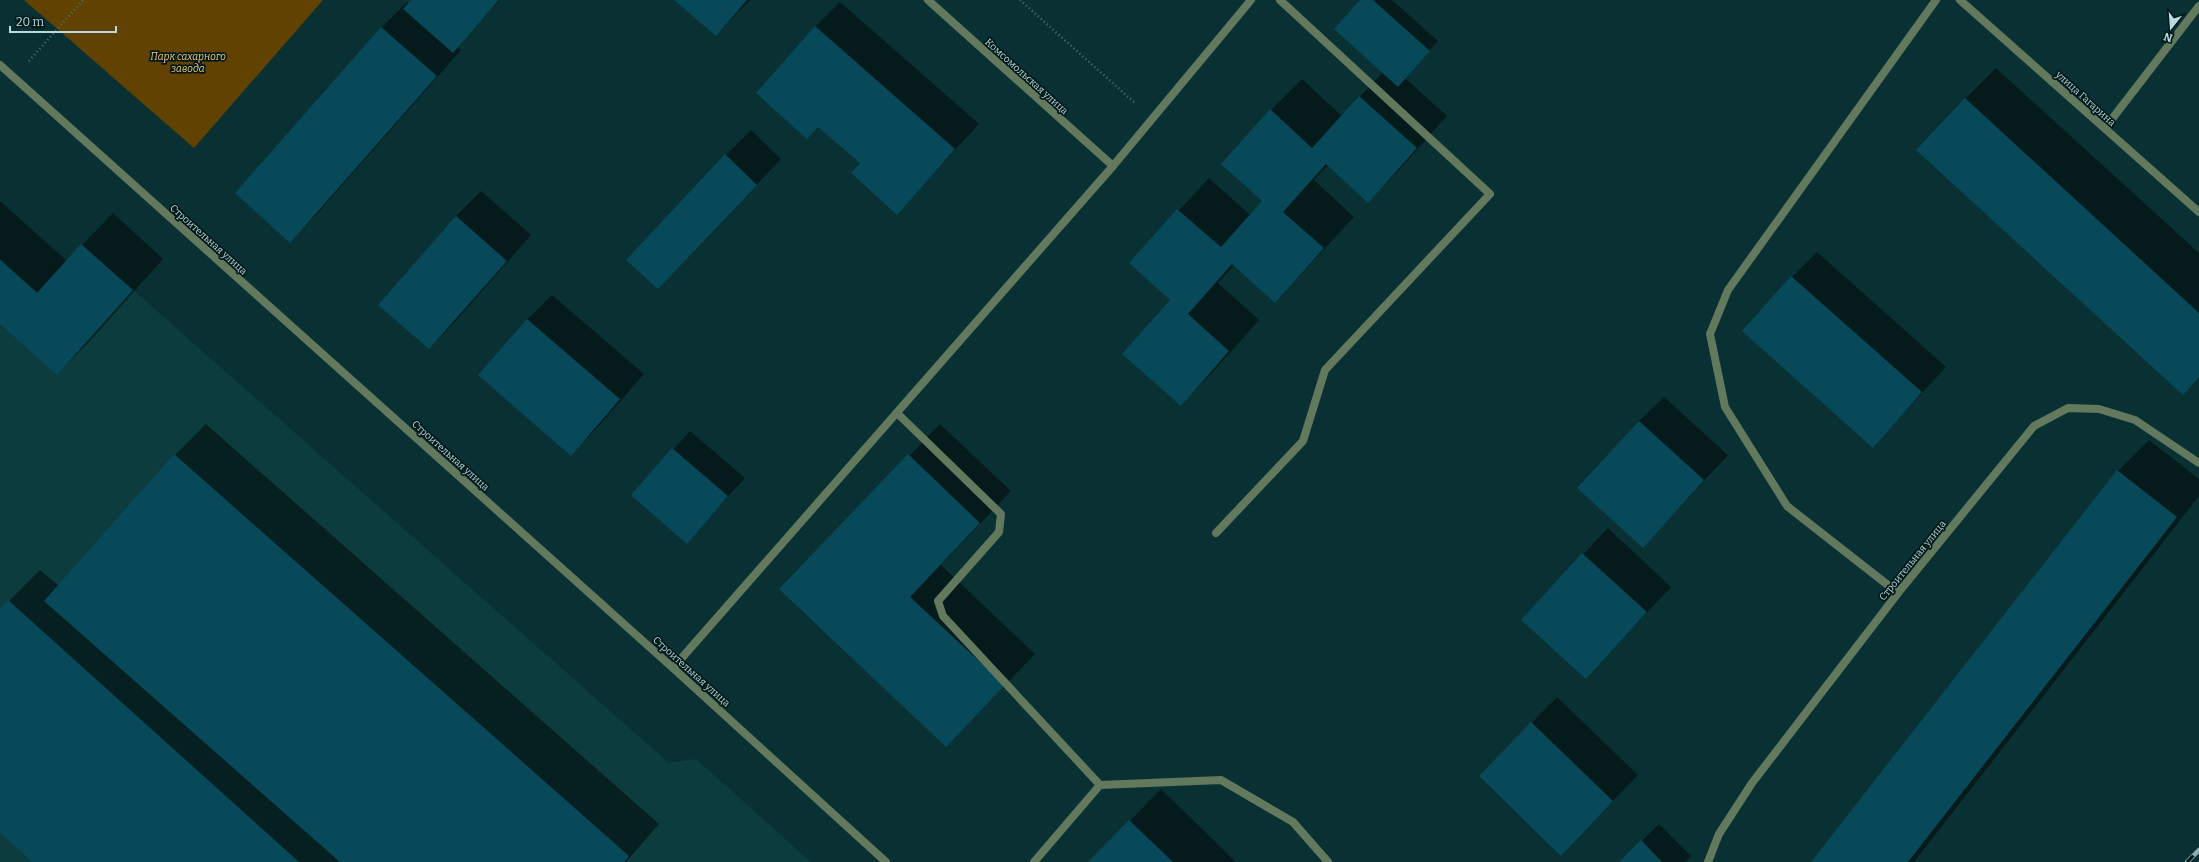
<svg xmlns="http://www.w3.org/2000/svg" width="2199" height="862" font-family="Bitter,serif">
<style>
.built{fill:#0c3c3e}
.green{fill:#614200}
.shadow{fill:#0007}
.building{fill:#074959}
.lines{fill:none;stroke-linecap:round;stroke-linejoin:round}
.path{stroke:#4d7375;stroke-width:2.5;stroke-dasharray:1 3;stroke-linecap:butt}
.service{stroke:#63795d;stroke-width:8}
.minor{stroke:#63795d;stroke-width:8}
.tertiary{stroke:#63795d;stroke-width:8}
.rail-casing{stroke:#8db1b3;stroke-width:4.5}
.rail{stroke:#001819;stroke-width:3;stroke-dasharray:9;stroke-linecap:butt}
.labels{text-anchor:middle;stroke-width:3.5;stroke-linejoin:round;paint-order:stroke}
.park-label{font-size:10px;font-style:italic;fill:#f6c778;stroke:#001819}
.street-label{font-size:10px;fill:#b9dbdd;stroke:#001819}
</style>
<rect width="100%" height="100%" fill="#093133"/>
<!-- built -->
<path class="built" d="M81,244L669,763L696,759L811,862H0V260L37,293Z"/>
<!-- green -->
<path class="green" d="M24,0H323L194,148Z"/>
<!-- shadow -->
<path class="shadow" d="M412,0H500L457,47L461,50L315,216L290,241L236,193L382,27L407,2L409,4Z
M675,0H750L716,35Z
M1361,0H1392L1438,41L1405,78L1447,116L1399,170L1368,201L1328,165L1314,180L1354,217L1275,302L1234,265L1218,283L1259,320L1212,373L1181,404L1172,300L1130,263L1209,178L1250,215L1264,200L1271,110L1302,79L1342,116L1383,72Z
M840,2L979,124L897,213L861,163L815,27Z
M1996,68L2199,253V377L2183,393L1965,99Z
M751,130L781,159L658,288L726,155Z
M481,191L531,235L454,323L429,348L456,216Z
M0,201L67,261L113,213L163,259L88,343L57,374L0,323V262L40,297L41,296L0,259Z
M1817,252L1946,367L1873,446L1792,277Z
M552,295L644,374L596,429L571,454L527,320Z
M1664,397L1728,455L1643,546L1639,421Z
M206,424L659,824L626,862H34L0,831V610L40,570L59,586L175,455Z
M940,424L1011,491L941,565L1035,654L946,746L781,589Z
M690,431L745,478L686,542L632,495Z
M2149,440L2199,479V496L1914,862H1812L2118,471Z
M1608,528L1671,587L1586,678L1522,620Z
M1557,697L1638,775L1586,829L1480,776Z
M1161,789L1236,862H1090Z
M1659,824L1691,856L1685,862H1621Z"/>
<!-- building -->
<path class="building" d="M411,0H499L453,53L403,9Z
M674,0H747L716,36Z
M1360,0H1373L1430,51L1398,87L1334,29Z
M815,26L955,149L897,215L851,173L860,163L818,127L807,139L756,93Z
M381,27L437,76L290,243L235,193Z
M1359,96L1417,148L1368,203L1326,164L1283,212L1324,248L1275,303L1232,264L1188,314L1229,351L1181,406L1122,354L1170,300L1129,263L1177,209L1221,247L1262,201L1221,164L1270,109L1312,148Z
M1965,98L2199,313V377L2183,395L1916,150Z
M725,154L757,185L658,289L626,260Z
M456,216L507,261L429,349L378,305Z
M81,244L133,290L57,375L0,324V260L37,293Z
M1791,276L1922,392L1873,448L1742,331Z
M527,319L620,399L571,456L478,375Z
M1639,421L1704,480L1643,548L1577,488Z
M672,448L728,496L687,544L631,495Z
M174,454L629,856L624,862H340L44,601Z
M908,454L980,523L910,597L1005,685L946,747L779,589Z
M2117,470L2177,517L1908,862H1811Z
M1582,553L1647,612L1586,679L1521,620Z
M8,600L299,862H33L0,833V609Z
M1531,722L1613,801L1561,856L1479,776Z
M1129,820L1173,862H1088Z
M1641,840L1662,862H1619Z"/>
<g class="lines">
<!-- path -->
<path class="path" d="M1020,0L1136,104
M29,61L83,0"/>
<!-- service -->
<path class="service" d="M2105,128L2199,6
M897,413L1001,514L999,532L938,601L943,616L1100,785
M1216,533L1303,441L1325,370L1490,194L1280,0
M1898,593L1787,506L1725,407L1710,334L1728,290L1936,0
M1034,862L1100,785L1221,780L1293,822L1328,862"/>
<!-- minor -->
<path class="minor" d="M928,0L1113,166
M0,65L673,668L886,862
M673,668L1113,166L1251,0
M1708,862L1719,834L1752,783L1898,593L2034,426L2068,408L2099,409L2135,420L2199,463"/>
<!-- tertiary -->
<path class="tertiary" d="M1960,0L2199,212"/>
<defs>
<path id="rail" d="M2187,862L2199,850"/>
</defs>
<!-- rail casing -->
<use href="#rail" class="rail-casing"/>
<!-- rail -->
<use href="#rail" class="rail"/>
</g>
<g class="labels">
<!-- park labels -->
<g class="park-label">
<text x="188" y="60">Парк сахарного<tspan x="188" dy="12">завода</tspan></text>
</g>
<!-- street labels -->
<g class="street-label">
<text transform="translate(1027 76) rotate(42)" y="4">Комсомольская улица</text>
<text transform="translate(2086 98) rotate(42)" y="4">улица Гагарина</text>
<text transform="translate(209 239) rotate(42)" y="4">Строительная улица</text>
<text transform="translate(451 455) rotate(42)" y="4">Строительная улица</text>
<text transform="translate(1912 560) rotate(-51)" y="4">Строительная улица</text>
<text transform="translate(692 671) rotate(42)" y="4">Строительная улица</text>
</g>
</g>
<!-- north arrow -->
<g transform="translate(2171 28) rotate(197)" stroke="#001819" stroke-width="3" paint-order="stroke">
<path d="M0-3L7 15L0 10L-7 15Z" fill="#b9dbdd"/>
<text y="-6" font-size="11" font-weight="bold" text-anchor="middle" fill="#b9dbdd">N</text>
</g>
<!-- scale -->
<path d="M10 26v6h106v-6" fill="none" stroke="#b9dbdd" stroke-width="2"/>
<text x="16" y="26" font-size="12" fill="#b9dbdd" stroke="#001819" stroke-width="3" paint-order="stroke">20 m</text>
</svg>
